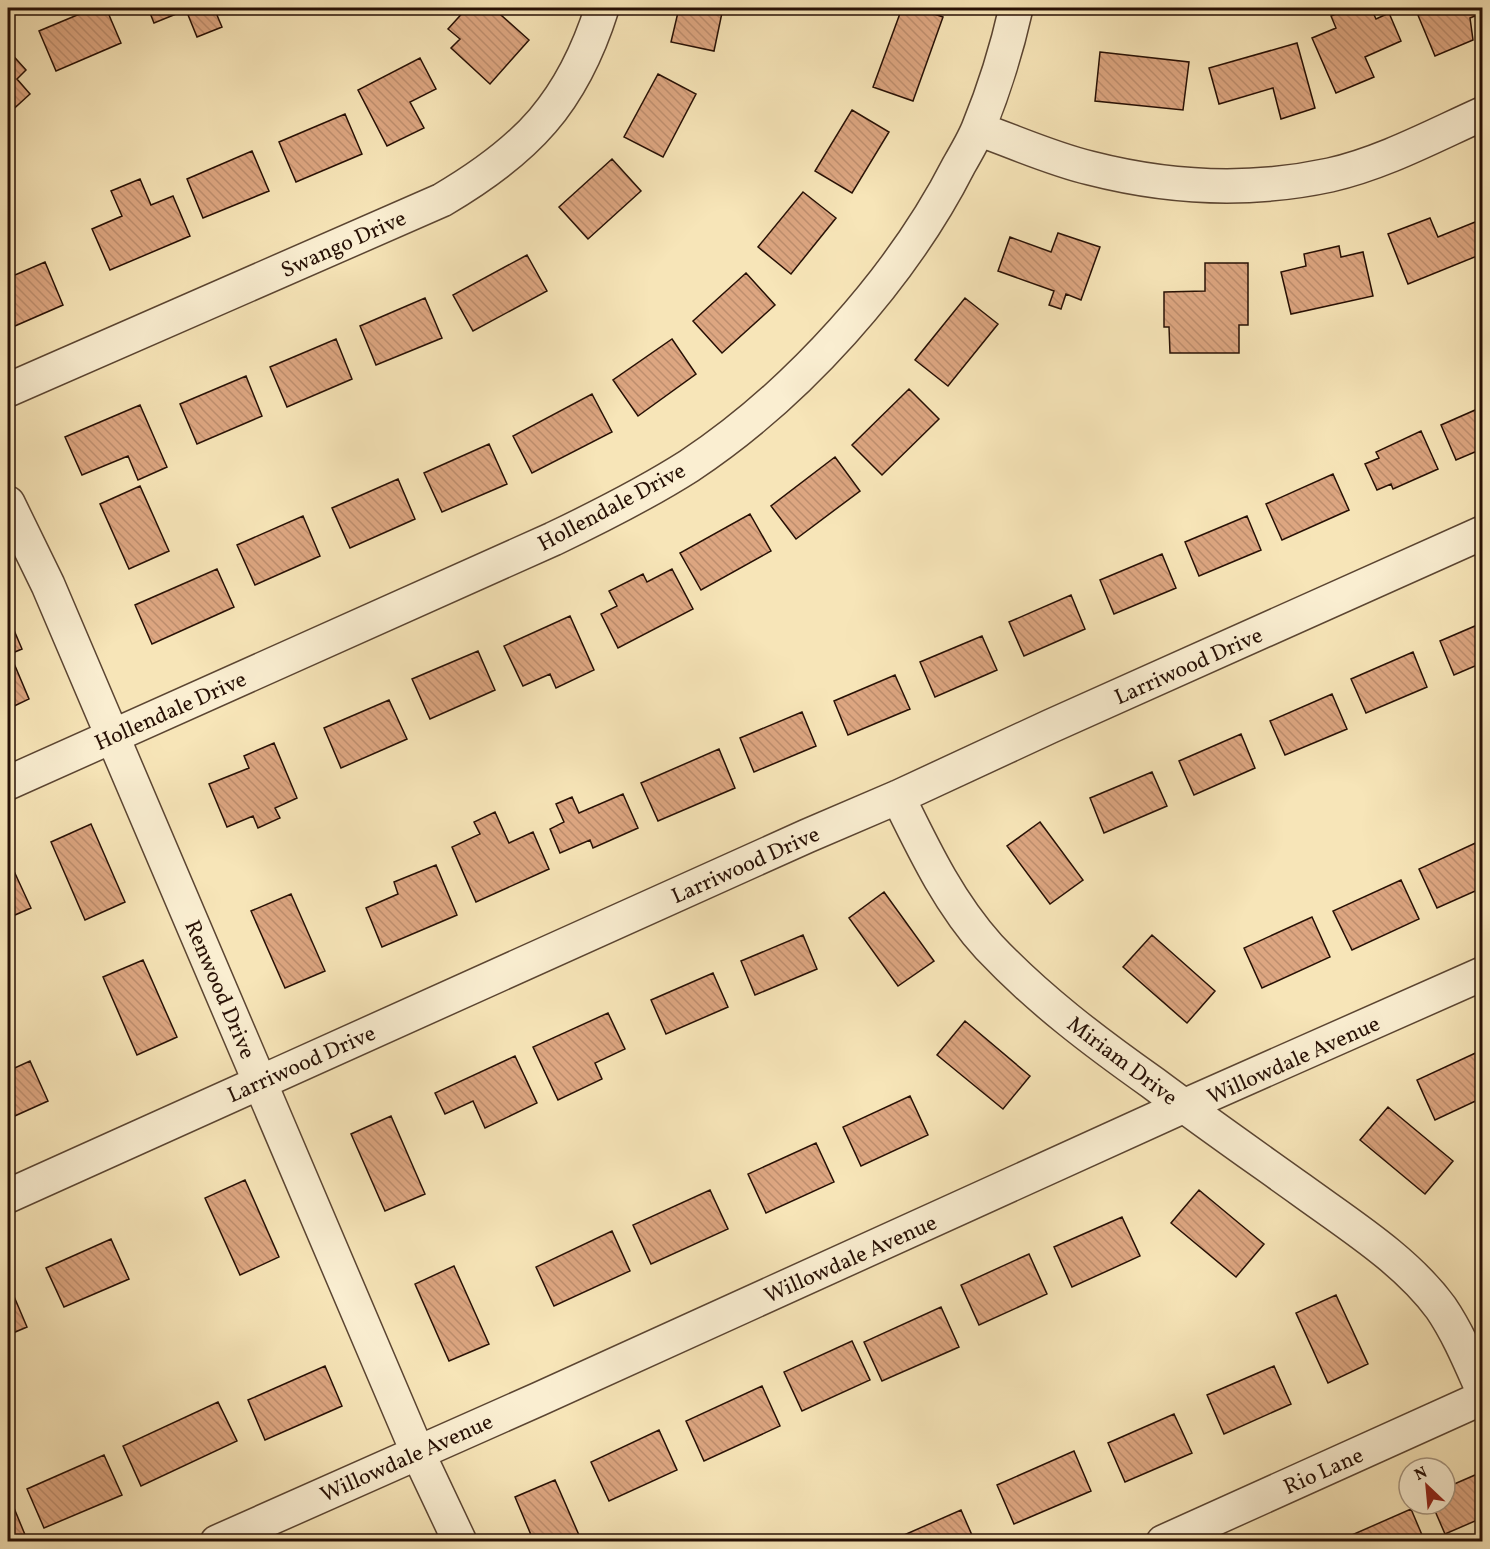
<svg xmlns="http://www.w3.org/2000/svg" width="1490" height="1549" font-family="Vollkorn,serif">
<style>
.building{fill:url(#building-back-hatch);stroke:#271005;stroke-width:1.5}
.lines{fill:none;stroke-linecap:round;stroke-linejoin:round}
.minor-casing{stroke:#5b4532;stroke-width:36}
.minor{stroke:#faeed1;stroke-width:33}
.labels{text-anchor:middle;stroke-width:4.5;stroke-linejoin:round;paint-order:stroke}
.street-label{font-size:22px;fill:#271005;stroke:#faeed1}
</style>
<defs>
<pattern id="building-back-hatch" width="6" height="6" patternUnits="userSpaceOnUse" patternTransform="scale(1.5)"><rect width="6" height="6" fill="#dda681"/><path d="M-1 5l2 2M0 0l6 6M5-1l2 2" fill="none" stroke="#be8e6e"/></pattern>
</defs>
<rect width="100%" height="100%" fill="#f7e5b8"/>
<filter id="stains"><feTurbulence type="fractalNoise" baseFrequency=".00333" numOctaves="4"/><feColorMatrix values="0 0 0 0 .2 0 0 0 0 .09 0 0 0 0 .02 0 0 0 .5 -.17"/></filter>
<radialGradient id="worn" r=".72"><stop offset=".6" stop-color="#630" stop-opacity="0"/><stop offset="1" stop-color="#630" stop-opacity=".3"/></radialGradient>
<!-- building -->
<path class="building" d="M94,8H106L121,43L56,71L39,31Z
M148,8H214L222,27L197,37L186,10L154,23Z
M467,8H493L529,40L490,84L451,48L460,39L448,29Z
M679,8H723L714,51L671,42Z
M902,8H917L943,17L913,101L873,87Z
M1351,8H1371L1376,19L1389,13L1401,41L1365,57L1374,77L1336,93L1312,38L1336,28L1331,16Z
M1415,8H1482V13L1470,18L1473,40L1435,56Z
M1297,43L1315,108L1281,119L1273,88L1219,104L1209,68Z
M8,50L26,70L17,79L30,94L8,114Z
M1100,52L1189,62L1183,110L1095,101Z
M420,58L436,89L410,102L424,128L387,146L358,90Z
M658,74L696,94L663,157L624,137Z
M852,110L889,132L852,193L815,171Z
M345,114L362,154L296,182L279,142Z
M252,151L269,191L203,218L187,179Z
M612,159L641,191L588,239L559,207Z
M140,179L151,205L173,196L190,236L110,270L92,229L122,216L111,191Z
M803,192L836,218L791,274L758,247Z
M1430,218L1438,237L1480,220L1482,226V254L1408,284L1388,234Z
M1058,233L1100,247L1081,300L1066,294L1061,309L1049,305L1054,291L998,271L1010,237L1051,252Z
M1339,246L1341,257L1363,252L1373,296L1291,314L1281,272L1306,266L1304,254Z
M527,255L547,291L473,331L453,295Z
M45,262L63,305L8,329V278Z
M1205,263H1248V325H1239V353H1170L1169,327H1164V292L1205,291Z
M746,273L775,305L722,353L693,321Z
M425,298L442,338L376,365L360,326Z
M965,298L998,324L948,386L915,360Z
M336,339L352,379L287,407L270,367Z
M672,339L696,374L638,416L613,380Z
M246,376L262,416L197,444L180,404Z
M909,389L939,419L882,475L852,445Z
M592,394L612,432L532,473L513,436Z
M140,405L167,467L138,480L128,456L82,475L65,437Z
M1482,407V449L1456,460L1441,425Z
M1421,431L1438,469L1393,489L1391,484L1377,490L1365,464L1379,458L1376,452Z
M489,444L507,484L442,512L424,473Z
M835,457L860,491L796,539L771,506Z
M1333,474L1349,510L1282,540L1266,504Z
M398,479L415,519L350,548L332,508Z
M140,486L169,551L129,569L100,504Z
M750,514L771,551L701,590L680,553Z
M303,516L320,556L255,585L237,545Z
M1247,516L1261,550L1199,576L1185,542Z
M1162,554L1176,588L1114,614L1100,580Z
M217,569L234,607L152,644L135,605Z
M672,569L693,609L618,648L601,614L617,606L609,591L643,574L647,582Z
M1071,595L1085,629L1024,656L1009,622Z
M8,616L22,649L10,654L29,699L8,709Z
M570,616L594,670L556,688L550,674L523,686L504,646Z
M1482,623V663L1454,675L1440,641Z
M982,636L997,670L935,697L920,662Z
M478,651L495,690L430,719L412,679Z
M1413,652L1427,687L1366,713L1351,679Z
M895,675L910,709L848,735L834,701Z
M1332,694L1347,729L1285,755L1270,721Z
M389,700L407,739L341,768L324,728Z
M802,712L816,746L754,772L740,738Z
M1241,734L1255,768L1194,795L1179,761Z
M274,743L297,798L275,808L280,818L258,828L253,816L227,827L209,784L249,768L244,756Z
M719,749L735,788L658,821L641,783Z
M1152,772L1167,806L1104,833L1090,798Z
M623,794L638,828L593,848L590,840L560,853L550,829L564,822L556,804L572,797L579,813Z
M495,812L509,843L533,832L549,869L476,902L452,847L480,834L474,822Z
M1040,822L1083,880L1050,904L1007,846Z
M91,824L125,902L85,920L51,842Z
M1482,840V888L1437,908L1419,869Z
M436,865L457,915L382,947L366,908L398,894L394,882Z
M13,869L31,908L8,918V871Z
M1401,880L1419,919L1352,950L1333,911Z
M884,892L934,961L898,986L849,918Z
M291,894L325,971L285,988L251,911Z
M1312,917L1330,957L1262,988L1244,948Z
M803,935L817,969L755,995L741,961Z
M1152,935L1215,991L1187,1023L1123,967Z
M143,960L177,1037L137,1055L103,977Z
M713,973L728,1007L666,1034L651,1000Z
M608,1013L625,1049L595,1063L602,1079L558,1100L533,1047Z
M965,1021L1030,1076L1003,1109L937,1055Z
M1482,1050V1098L1435,1120L1417,1080Z
M515,1056L537,1103L485,1128L473,1101L445,1114L435,1093Z
M30,1061L48,1101L8,1119V1071Z
M910,1096L928,1135L861,1166L843,1127Z
M1388,1107L1453,1161L1425,1194L1360,1140Z
M391,1116L425,1194L385,1211L351,1134Z
M816,1143L834,1182L766,1213L748,1174Z
M245,1180L279,1257L240,1275L205,1198Z
M710,1190L728,1229L651,1264L633,1225Z
M1199,1190L1264,1244L1236,1277L1171,1223Z
M1122,1217L1140,1256L1072,1287L1054,1247Z
M612,1231L630,1271L554,1306L536,1267Z
M111,1239L129,1279L64,1307L46,1268Z
M1029,1254L1047,1294L979,1325L961,1285Z
M454,1266L489,1344L449,1361L415,1284Z
M10,1287L27,1327L8,1335V1288Z
M1336,1295L1368,1364L1328,1383L1296,1313Z
M941,1307L959,1347L882,1381L864,1342Z
M852,1341L870,1380L802,1411L784,1372Z
M325,1366L342,1406L265,1440L248,1400Z
M1274,1366L1291,1404L1224,1434L1207,1395Z
M762,1386L780,1426L704,1461L686,1421Z
M218,1402L237,1441L141,1486L123,1446Z
M1174,1414L1192,1453L1125,1482L1108,1443Z
M659,1430L677,1470L609,1501L591,1462Z
M1074,1451L1091,1491L1014,1524L997,1485Z
M104,1455L122,1495L44,1528L27,1489Z
M1482,1472V1518L1445,1534L1432,1504H1445V1488Z
M555,1480L582,1542H534L515,1497Z
M14,1508L28,1542H8V1511Z
M1411,1509L1425,1542H1336Z
M961,1510L975,1542H896L895,1539Z"/>
<g class="lines">
<defs>
<path id="minor" d="M978,129C1015,142 1052,159 1090,168C1168,188 1251,192 1330,175C1383,163 1433,136 1482,114
M8,390L442,200C527,150 572,103 602,8
M8,503L48,585L417,1451L460,1542
M8,783L553,539C599,517 645,494 689,466C796,395 901,279 959,165C966,153 973,141 978,129C994,90 1007,48 1016,8
M898,797C924,850 949,903 989,947C1038,999 1095,1042 1153,1083C1201,1119 1251,1154 1300,1189C1348,1224 1406,1260 1441,1308C1458,1333 1470,1362 1482,1389
M8,1196L807,836L898,797L1051,726L1482,533
M217,1542L539,1399L1184,1106L1482,974
M1163,1542L1482,1398"/>
</defs>
<!-- minor casing -->
<use href="#minor" class="minor-casing"/>
<!-- minor -->
<use href="#minor" class="minor"/>
</g>
<g class="labels">
<!-- street labels -->
<g class="street-label">
<text transform="translate(343 243) rotate(-24)" y="8">Swango Drive</text>
<text transform="translate(611 506) rotate(-28)" y="8">Hollendale Drive</text>
<text transform="translate(1188 665) rotate(-24)" y="8">Larriwood Drive</text>
<text transform="translate(170 710) rotate(-24)" y="8">Hollendale Drive</text>
<text transform="translate(745 864) rotate(-24)" y="8">Larriwood Drive</text>
<text transform="translate(221 989) rotate(67)" y="8">Renwood Drive</text>
<text transform="translate(1293 1059) rotate(-24)" y="8">Willowdale Avenue</text>
<text transform="translate(1123 1060) rotate(37)" y="8">Miriam Drive</text>
<text transform="translate(301 1063) rotate(-24)" y="8">Larriwood Drive</text>
<text transform="translate(850 1258) rotate(-24)" y="8">Willowdale Avenue</text>
<text transform="translate(406 1457) rotate(-24)" y="8">Willowdale Avenue</text>
<text transform="translate(1323 1470) rotate(-24)" y="8">Rio Lane</text>
</g>
</g>
<!-- margin -->
<rect width="1490" height="1549" fill="none" stroke="#f7e5b8" stroke-width="30"/>
<rect x="9" y="9" width="1472" height="1531" fill="none" stroke="#271005" stroke-width="3"/>
<rect x="15" y="15" width="1460" height="1519" fill="none" stroke="#271005" stroke-width="1.5"/>
<!-- north arrow -->
<g transform="translate(1427 1486) rotate(334)"><circle r="28" fill="#faeed1" stroke="#a6957f" stroke-width="1.5"/>
<path d="M0-4.5L10 22L0 15L-10 22Z" fill="#8f2418"/>
<text y="-9" font-size="16" font-weight="bold" text-anchor="middle" fill="#271005">N</text>
</g>
<rect width="100%" height="100%" filter="url(#stains)"/>
<rect width="100%" height="100%" fill="url(#worn)"/>
</svg>
